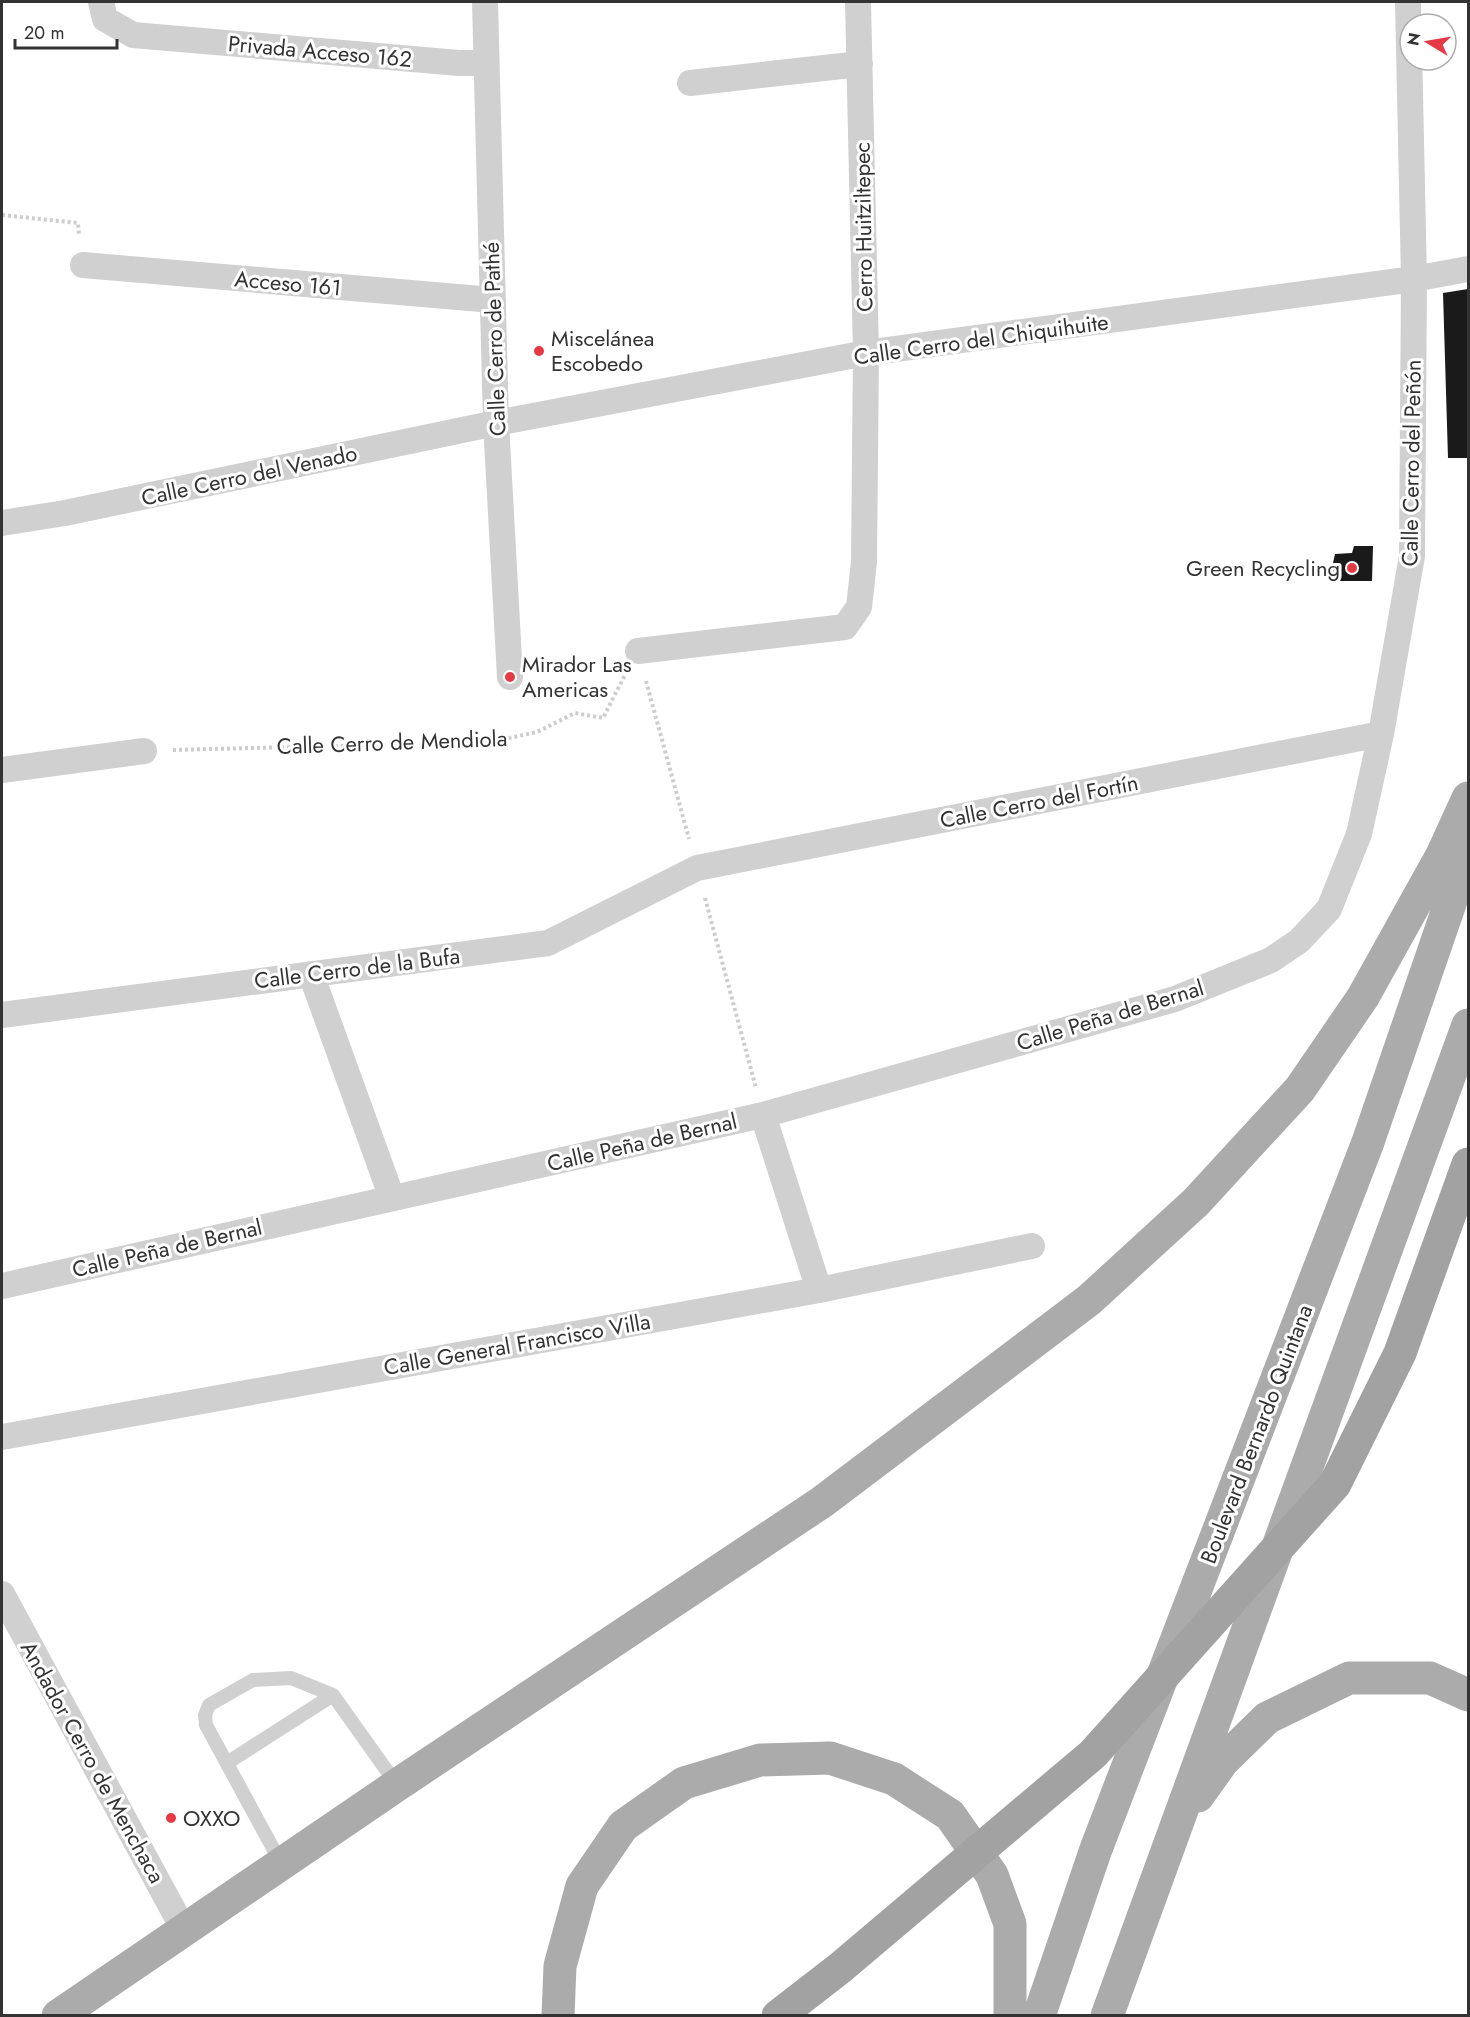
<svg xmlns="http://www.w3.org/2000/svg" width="1470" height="2017" font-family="Jost,sans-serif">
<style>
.building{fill:#1a1a1a}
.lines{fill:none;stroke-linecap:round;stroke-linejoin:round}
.path{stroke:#cdcdcd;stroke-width:4;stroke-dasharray:3 3;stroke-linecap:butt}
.service{stroke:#d0d0d0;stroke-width:14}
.minor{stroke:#d0d0d0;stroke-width:26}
.primary{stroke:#ababab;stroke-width:33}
.trunk-bridge{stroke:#a2a2a2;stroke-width:33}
.poi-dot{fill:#e63946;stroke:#fff;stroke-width:2}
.labels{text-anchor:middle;stroke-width:6;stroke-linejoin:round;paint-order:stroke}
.street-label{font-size:22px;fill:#333;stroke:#fff}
.poi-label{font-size:22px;fill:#333;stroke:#fff;text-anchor:start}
</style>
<rect width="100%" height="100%" fill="#fff"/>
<!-- building -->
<path class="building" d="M1468,289V458H1448L1443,293Z
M1354,546H1373L1372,581H1329L1335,554L1352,553Z"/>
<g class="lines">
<!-- path -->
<path class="path" d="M2,215L78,223L79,235
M646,681L689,839
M173,750L491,742L537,732L575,713L603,718L625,675
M705,898L756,1088"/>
<!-- service -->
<path class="service" d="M227,1763L333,1695
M281,1863L206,1725L205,1715L209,1705L253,1680L291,1678L333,1695L397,1785"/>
<!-- minor -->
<path class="minor" d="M101,2L105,19L133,35L459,63H486
M485,2L496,423L510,677
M690,83L860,64
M83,265L493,300
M2,523L65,513L496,423L866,353L1414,279L1468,269
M638,651L845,627L859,607L864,562L866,353L858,2
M2,770L144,751
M311,974L392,1198
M2,1015L548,943L697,868L1381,734
M763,1115L819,1290
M2,1286L763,1115L1175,999L1271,960L1299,941L1329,909L1359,834L1381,734L1412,556L1414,279L1408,2
M2,1437L819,1290L1032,1246
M2,1594L184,1930"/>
<!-- primary -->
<path class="primary" d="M1198,1796L1223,1761L1267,1718L1349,1678H1430L1468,1695
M58,2016L397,1785L822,1502L1089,1300L1196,1202L1300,1089L1363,997L1442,855L1468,798
M558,2016L560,1966L582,1886L623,1826L684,1783L760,1760L830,1758L894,1779L950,1815L992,1875L1010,1924V2016
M1039,2016L1096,1849L1368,1142L1468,851
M1107,2016L1468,1025"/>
<!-- trunk-bridge -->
<path class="trunk-bridge" d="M778,2016L840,1968L1093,1754L1335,1484L1400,1353L1468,1164"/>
</g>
<!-- markers -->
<g class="poi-dot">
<circle cx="539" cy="351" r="6"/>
<circle cx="1352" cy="568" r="6"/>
<circle cx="510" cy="677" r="6"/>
<circle cx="171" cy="1818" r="6"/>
</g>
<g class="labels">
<!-- street labels -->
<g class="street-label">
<text transform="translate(320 51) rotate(5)" y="8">Privada Acceso 162</text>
<text transform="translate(863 227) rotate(-91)" y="8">Cerro Huitziltepec</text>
<text transform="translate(288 283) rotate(5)" y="8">Acceso 161</text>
<text transform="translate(494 339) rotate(-92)" y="8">Calle Cerro de Pathé</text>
<text transform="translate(981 339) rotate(-8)" y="8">Calle Cerro del Chiquihuite</text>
<text transform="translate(1411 463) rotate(-89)" y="8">Calle Cerro del Peñón</text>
<text transform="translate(249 475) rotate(-12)" y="8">Calle Cerro del Venado</text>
<text transform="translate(392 742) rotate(-2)" y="8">Calle Cerro de Mendiola</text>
<text transform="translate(1039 801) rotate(-11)" y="8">Calle Cerro del Fortín</text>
<text transform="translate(357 968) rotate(-7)" y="8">Calle Cerro de la Bufa</text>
<text transform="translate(1110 1015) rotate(-17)" y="8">Calle Peña de Bernal</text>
<text transform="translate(642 1142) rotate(-13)" y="8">Calle Peña de Bernal</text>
<text transform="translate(167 1248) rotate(-13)" y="8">Calle Peña de Bernal</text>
<text transform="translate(517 1344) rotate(-10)" y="8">Calle General Francisco Villa</text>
<text transform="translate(1256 1434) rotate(-69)" y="8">Boulevard Bernardo Quintana</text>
<text transform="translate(93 1762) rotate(61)" y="8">Andador Cerro de Menchaca</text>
</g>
<!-- poi labels -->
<g class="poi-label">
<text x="551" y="346">Miscelánea<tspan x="551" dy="25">Escobedo</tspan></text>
<text x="1340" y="576" text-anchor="end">Green Recycling</text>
<text x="522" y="672">Mirador Las<tspan x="522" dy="25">Americas</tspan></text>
<text x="183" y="1826">OXXO</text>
</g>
</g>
<!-- border -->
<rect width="1470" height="2017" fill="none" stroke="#333333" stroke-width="6"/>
<!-- north arrow -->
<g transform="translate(1428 42) rotate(281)"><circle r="28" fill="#ffffff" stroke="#adadad" stroke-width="1.5"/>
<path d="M0-4.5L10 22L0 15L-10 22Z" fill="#e63946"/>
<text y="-9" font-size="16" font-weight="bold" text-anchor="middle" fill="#333333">N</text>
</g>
<!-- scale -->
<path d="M15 39v9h102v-9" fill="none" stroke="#333333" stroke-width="3"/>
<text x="24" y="39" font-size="18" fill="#333333" stroke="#ffffff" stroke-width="4.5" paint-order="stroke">20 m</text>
</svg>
